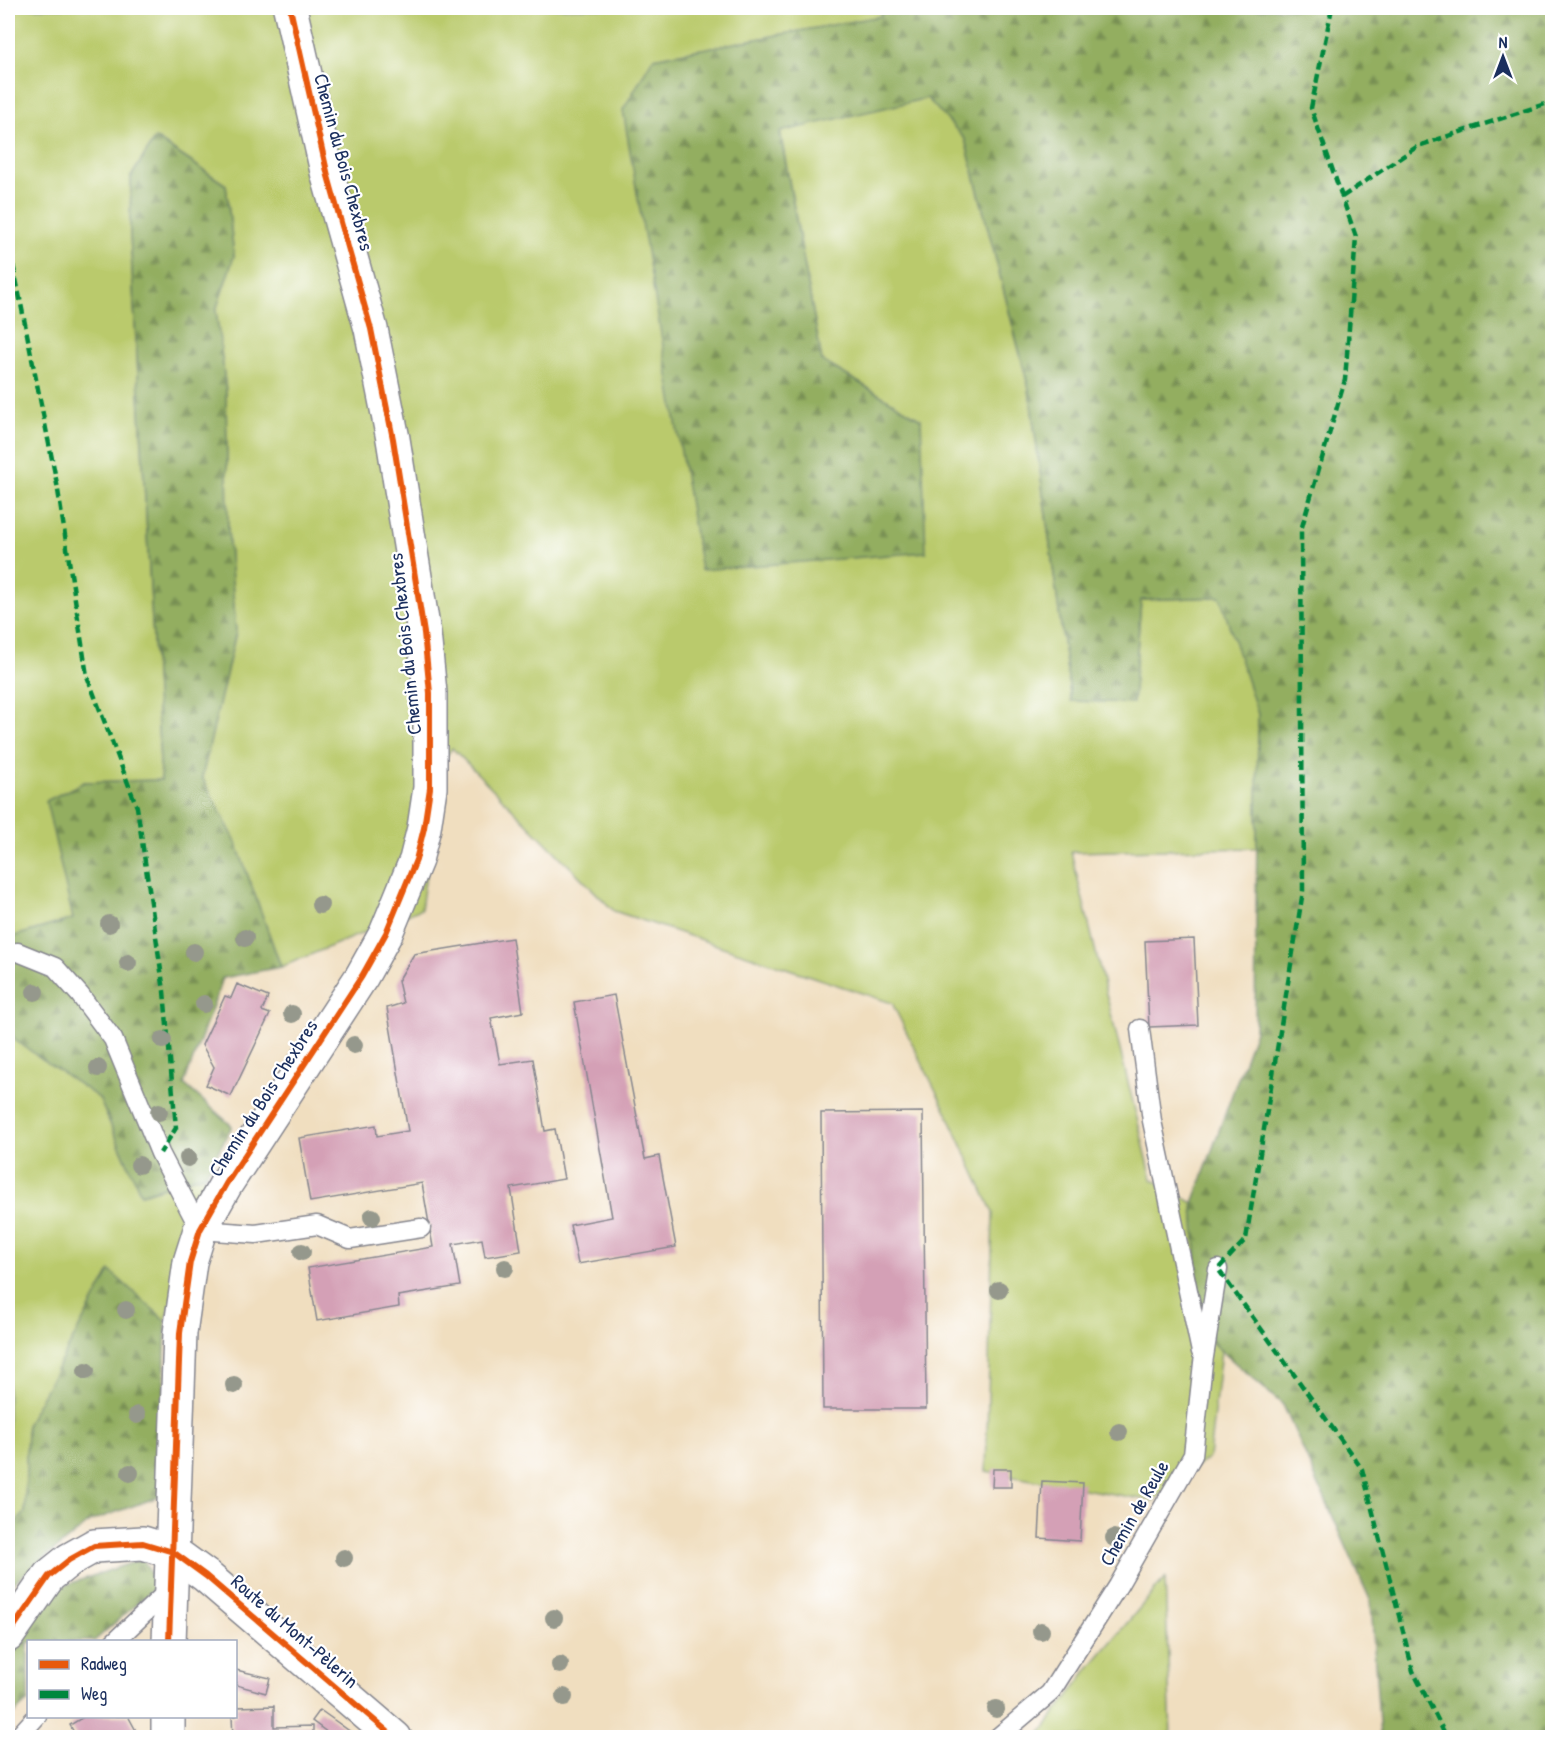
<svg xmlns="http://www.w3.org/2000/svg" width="1560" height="1745" font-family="'Patrick Hand',sans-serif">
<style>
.grass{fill:#baca6c;stroke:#6a7c65;stroke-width:1.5}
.forest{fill:url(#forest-firs);stroke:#576e5f;stroke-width:1.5}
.building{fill:#d4a0b6}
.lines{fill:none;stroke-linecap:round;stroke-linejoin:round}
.service-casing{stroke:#86868e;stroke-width:21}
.minor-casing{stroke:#86868e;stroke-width:36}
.tertiary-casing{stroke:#86868e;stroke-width:36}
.service{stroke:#fff;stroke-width:18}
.minor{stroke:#fff;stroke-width:33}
.tertiary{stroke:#fff;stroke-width:33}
.quiet{stroke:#00873e;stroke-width:4.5;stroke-dasharray:9 4.5;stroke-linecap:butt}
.cycleway-casing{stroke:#fff;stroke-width:10}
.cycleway{stroke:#e8590c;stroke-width:6}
.tree{fill:#95988c}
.labels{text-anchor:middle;stroke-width:4.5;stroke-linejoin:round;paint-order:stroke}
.street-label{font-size:20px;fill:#1b2f5e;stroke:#fff}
</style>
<defs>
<pattern id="forest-firs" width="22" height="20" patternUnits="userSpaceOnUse" patternTransform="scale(1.5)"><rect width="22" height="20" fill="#93ae60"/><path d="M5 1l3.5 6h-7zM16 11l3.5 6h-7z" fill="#778e52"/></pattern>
</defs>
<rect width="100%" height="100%" fill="#fff"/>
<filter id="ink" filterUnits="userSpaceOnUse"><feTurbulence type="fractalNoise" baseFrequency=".0167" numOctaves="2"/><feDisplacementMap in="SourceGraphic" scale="12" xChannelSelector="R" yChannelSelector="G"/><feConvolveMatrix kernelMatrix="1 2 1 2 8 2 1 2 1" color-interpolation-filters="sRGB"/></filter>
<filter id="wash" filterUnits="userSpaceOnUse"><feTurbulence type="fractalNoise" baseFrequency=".008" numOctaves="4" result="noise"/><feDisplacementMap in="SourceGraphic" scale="24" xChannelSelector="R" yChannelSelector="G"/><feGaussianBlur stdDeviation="1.35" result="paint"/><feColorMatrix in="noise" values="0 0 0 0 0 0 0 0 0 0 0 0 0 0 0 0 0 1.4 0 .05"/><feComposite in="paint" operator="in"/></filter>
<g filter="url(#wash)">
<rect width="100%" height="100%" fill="#f0debf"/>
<!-- grass -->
<path class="grass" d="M8,8H880L882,16L653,58L701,570L921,419L822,361L780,131L928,98L965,139L1029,389L1071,701L1133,702L1141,600L1221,597L1258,714L1257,848L1071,852L1152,1179L1193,1203L1201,1333L1221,1351L1209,1457L1153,1501L986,1472L993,1213L947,1113L892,1003L614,911L452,748L442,763L421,909L281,967L235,840L202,777L236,632L228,530L226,391L216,310L234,256L226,185L155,138L131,177L130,234L161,780L84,782L73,919L8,938Z
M8,1024L15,1040L99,1098L141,1194L206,1174L166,1321L110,1272L27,1424L25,1513L8,1531Z
M1165,1578L1171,1737H1038L1090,1667Z"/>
<!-- forest -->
<path class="forest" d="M880,8H1552V1737H1380L1371,1602L1283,1405L1201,1333L1193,1203L1255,1031L1258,714L1220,597L1141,600L1133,703L1071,701L1029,389L965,139L927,98L780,132L822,361L921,419L926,552L701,570L623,110L653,58L881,16Z
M155,138L226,185L234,256L216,310L226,391L228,530L236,632L202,777L235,840L281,967L223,978L184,1084L232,1126L206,1174L141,1194L99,1098L15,1040L8,1024V938L73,919L46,801L84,782L161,780L130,234L131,177Z
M110,1271L166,1321L161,1496L91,1521L8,1587V1531L25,1513L27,1424Z
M143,1559L157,1586L94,1641L28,1642V1701L8,1719V1589L36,1595Z"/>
<g id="blocks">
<!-- building -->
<path class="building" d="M512,938L523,1012L491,1018L500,1064L533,1059L545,1131L555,1129L564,1179L511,1188L521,1251L485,1257L482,1239L453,1244L460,1286L398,1296L399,1307L317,1321L308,1268L433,1247L422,1183L310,1202L299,1138L376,1125L377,1136L408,1131L387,1008L403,1003L398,981L414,954Z
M1194,939L1198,1025L1149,1027L1145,941Z
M237,984L268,997L262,1011L270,1014L231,1096L206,1085L214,1067L202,1045L225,996L231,998Z
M614,995L645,1159L659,1156L676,1247L578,1264L570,1225L612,1217L574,1002Z
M923,1112L926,1409H823L821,1113Z
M993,1469H1011V1487H992Z
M1042,1481L1083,1483L1080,1541L1039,1538Z
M236,1670L270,1678L266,1693L236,1685Z
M274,1706V1727L313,1726V1738H233L232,1716H236V1707Z
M320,1710L355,1735L353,1738H335L312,1721Z
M85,1716H128L140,1738H77L70,1725Z"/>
</g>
</g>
<g filter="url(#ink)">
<use href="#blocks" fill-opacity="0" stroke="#86868e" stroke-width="1.5"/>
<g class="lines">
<defs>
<path id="service" d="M8,953L18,952L55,967L80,995L113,1039L160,1153L200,1230L256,1234L317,1225L350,1239L421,1228
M1140,1029L1152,1121L1201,1352
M114,1642L170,1589
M17,1738L37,1716
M997,1738L1050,1693L1118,1586L1193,1455L1203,1363L1218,1269"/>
<path id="minor" d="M169,1642L180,1333L190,1262L200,1230L226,1184L362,976L386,933L416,860L424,828L430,788V693L424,633L393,439L371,329L328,176L290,8
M168,1738V1716"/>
<path id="tertiary" d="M8,1635L49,1576L69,1560L94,1546L143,1543L173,1552L206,1576L395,1738"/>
</defs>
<!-- service casing -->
<use href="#service" class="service-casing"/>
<!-- minor casing -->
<use href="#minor" class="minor-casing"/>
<!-- tertiary casing -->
<use href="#tertiary" class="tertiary-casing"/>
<!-- service -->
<use href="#service" class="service"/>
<!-- minor -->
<use href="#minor" class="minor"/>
<!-- tertiary -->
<use href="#tertiary" class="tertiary"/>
<!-- quiet -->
<path class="quiet" d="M1332,8L1311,108L1356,237L1345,380L1301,530L1303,891L1246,1239L1218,1269L1362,1469L1413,1671L1447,1738
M1342,197L1418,146L1548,103L1552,117
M8,239L57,484L87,676L137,807L164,991L176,1128L160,1153"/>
<defs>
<path id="cycleway" d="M8,1635L49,1576L69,1560L94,1546L143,1543L173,1552L206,1576L395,1738
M169,1642L180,1333L190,1262L200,1230L226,1184L362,976L386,933L416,860L424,828L430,788V693L424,633L393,439L371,329L328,176L290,8"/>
</defs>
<!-- cycleway casing -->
<use href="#cycleway" class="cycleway-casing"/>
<!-- cycleway -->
<use href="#cycleway" class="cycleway"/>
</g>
<!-- trees -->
<g class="tree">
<circle cx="320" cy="905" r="9"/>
<circle cx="109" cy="924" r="9"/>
<circle cx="245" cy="938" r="9"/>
<circle cx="194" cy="952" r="9"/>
<circle cx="128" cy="963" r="9"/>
<circle cx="35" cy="992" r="9"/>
<circle cx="204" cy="1004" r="9"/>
<circle cx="292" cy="1014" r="9"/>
<circle cx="163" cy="1040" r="9"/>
<circle cx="354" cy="1045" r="9"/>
<circle cx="98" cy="1068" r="9"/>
<circle cx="159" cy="1112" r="9"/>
<circle cx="188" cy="1158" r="9"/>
<circle cx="139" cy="1165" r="9"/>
<circle cx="372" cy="1217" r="9"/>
<circle cx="302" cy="1252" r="9"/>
<circle cx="505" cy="1268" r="9"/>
<circle cx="999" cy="1290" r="9"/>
<circle cx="126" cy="1310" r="9"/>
<circle cx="86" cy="1371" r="9"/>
<circle cx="234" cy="1385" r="9"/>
<circle cx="137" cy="1415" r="9"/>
<circle cx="1119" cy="1432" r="9"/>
<circle cx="130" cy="1473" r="9"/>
<circle cx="1114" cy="1538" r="9"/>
<circle cx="344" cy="1558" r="9"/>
<circle cx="554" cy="1618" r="9"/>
<circle cx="1041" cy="1631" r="9"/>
<circle cx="560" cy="1665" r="9"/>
<circle cx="564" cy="1697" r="9"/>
<circle cx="996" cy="1709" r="9"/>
</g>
</g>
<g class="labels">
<!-- street labels -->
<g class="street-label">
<text transform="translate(344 162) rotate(75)" y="7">Chemin du Bois Chexbres</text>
<text transform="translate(405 644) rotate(-96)" y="7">Chemin du Bois Chexbres</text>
<text transform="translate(263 1098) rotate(-57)" y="7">Chemin du Bois Chexbres</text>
<text transform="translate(1134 1513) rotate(-60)" y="7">Chemin de Reule</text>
<text transform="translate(295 1631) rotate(41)" y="7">Route du Mont-Pèlerin</text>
</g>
</g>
<!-- margin -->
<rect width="1560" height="1745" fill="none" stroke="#fff" stroke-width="30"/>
<!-- legend -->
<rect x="27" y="1640" width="210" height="78" fill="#ffffff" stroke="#a4acbf" stroke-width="1.5"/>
<rect x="39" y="1660" width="30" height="9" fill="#e8590c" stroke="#a4acbf" stroke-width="1.5"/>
<text x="81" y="1670" font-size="18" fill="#1b2f5e">Radweg</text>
<rect x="39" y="1690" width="30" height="9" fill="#00873e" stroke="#a4acbf" stroke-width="1.5"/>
<text x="81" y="1700" font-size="18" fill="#1b2f5e">Weg</text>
<!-- north arrow -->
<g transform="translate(1503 57)" stroke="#ffffff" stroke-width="4.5" paint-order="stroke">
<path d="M0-4.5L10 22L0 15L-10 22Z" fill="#1b2f5e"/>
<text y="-9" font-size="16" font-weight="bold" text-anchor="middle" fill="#1b2f5e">N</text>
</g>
</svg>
